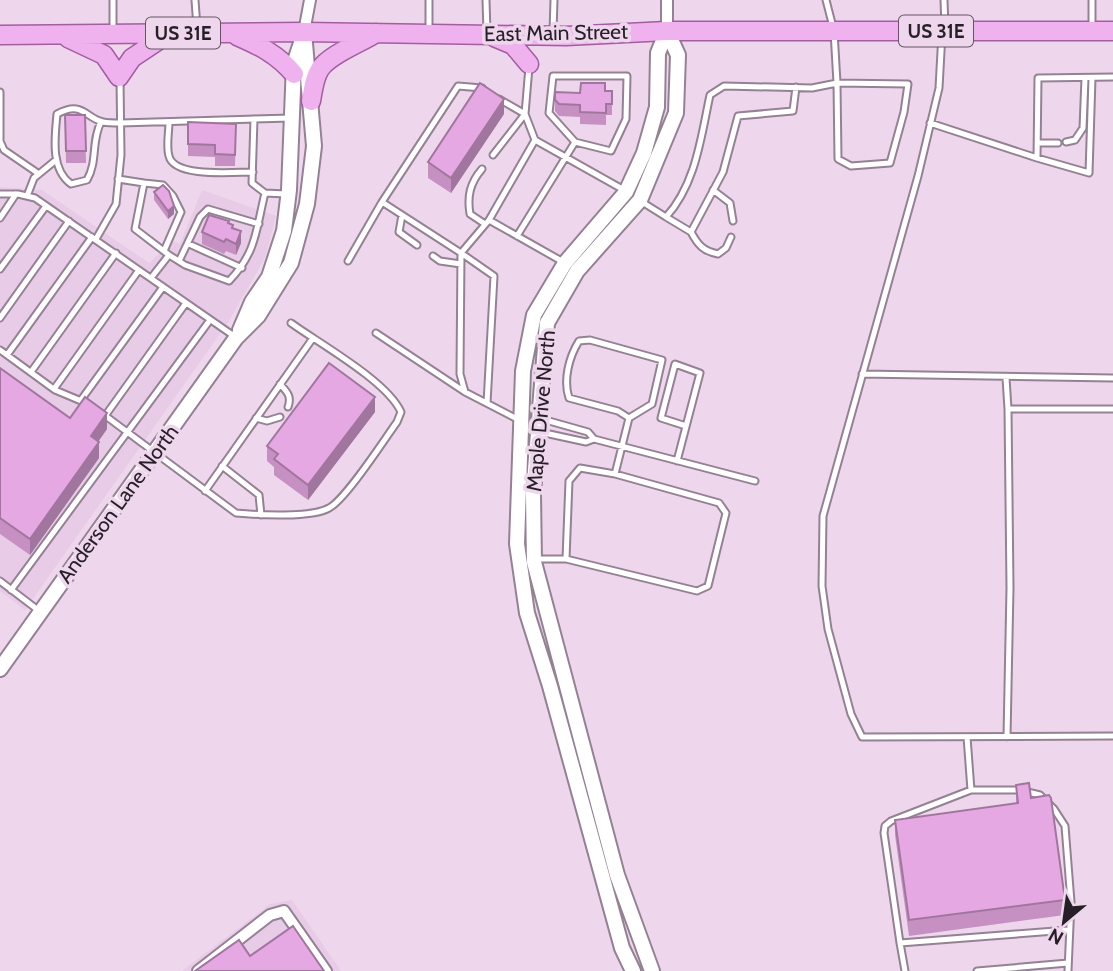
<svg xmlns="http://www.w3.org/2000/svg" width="1113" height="971" font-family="Cabin,sans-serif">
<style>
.built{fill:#e8cbe6}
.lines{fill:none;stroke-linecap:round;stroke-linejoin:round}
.service-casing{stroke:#958194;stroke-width:9}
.minor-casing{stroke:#958194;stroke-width:14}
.tertiary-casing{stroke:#958194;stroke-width:18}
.primary-casing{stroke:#a35da1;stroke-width:21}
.service{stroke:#fff;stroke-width:5}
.minor{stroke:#fff;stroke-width:10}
.tertiary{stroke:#fff;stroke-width:14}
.primary{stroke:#f0b2ee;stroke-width:18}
.wall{fill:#c690c2}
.shaded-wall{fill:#a1769e}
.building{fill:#e6a8e2;stroke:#a1769e;stroke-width:2}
.labels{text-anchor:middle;stroke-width:7;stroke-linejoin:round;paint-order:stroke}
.shield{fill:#eed7ec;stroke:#635662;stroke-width:2}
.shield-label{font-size:19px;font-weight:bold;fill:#271f27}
.street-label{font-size:21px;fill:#271f27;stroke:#eed7ec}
</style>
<rect width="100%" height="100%" fill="#eed7ec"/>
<!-- built -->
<path class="built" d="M0,187L42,190L149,263L172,241L180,244L202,190L276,216L265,258L229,321L25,610L0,591Z
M292,900L341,971H182L270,904Z"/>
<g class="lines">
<defs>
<path id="service" d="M113,0V31
M195,0L197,28
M429,0V31
M486,0L487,32
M944,0L945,28
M1092,0V28
M553,32L554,0
M942,33L939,88L918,176L823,516L822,586L828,629L851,714L862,737L1113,736
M837,83L908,84L904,112L890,163L851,166L838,159Z
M482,88L458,86L382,202L461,253L460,374L465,392L521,421
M0,92V141L4,150L39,174
M499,99L525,114L529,67
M525,114L535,140L624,190
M254,119L252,183L265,193
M101,122C91,141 98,161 87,180L71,184C50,169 55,136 57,114C83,100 85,118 103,122C108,123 115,123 120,123L291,118
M169,122C169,132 166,146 169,156C174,178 234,172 253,172
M930,123L1037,158L1089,173L1092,78
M1066,142L1075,140L1083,128L1085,78
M1038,143H1058
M493,155L525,114
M1037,158L1038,78L1113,77
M482,169C470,183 467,196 470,214L485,224
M118,179L144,183L135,229L169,255
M144,183L163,185L173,196L181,212L164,251
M713,190L730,203L733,221
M0,194H18L35,198L234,336
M27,196L34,178L56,160
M642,202L666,217C696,184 701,137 710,95L724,86L812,88L837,83L834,31L826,0
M402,215L399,232L417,245
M666,217L691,232L723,172L738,116L793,111L796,87
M0,218L16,194
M489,220L535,140
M691,232C698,245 703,251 718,254L726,248L731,237
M517,236L575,142L611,151L626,119L627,76H553L549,113L575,142
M96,239L116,204L121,155L120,80
M189,244L242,268
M433,256L440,261L461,264
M180,259L200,217L208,209L259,224
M348,261L382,202
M0,269L46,206
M151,278L169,255L185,265L229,281C257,252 256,229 265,193L286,194
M0,318L69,221
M376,333L465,392
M0,350L55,390L86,403
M7,355L92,237
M31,372L116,253
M862,374L1113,378
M1006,378L1008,409
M280,384C287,392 292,396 288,407
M54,389L139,270
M81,400L163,287
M487,403L494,276L461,253L489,220L565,263
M103,414L236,513C257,515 312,518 329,508C346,499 384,440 397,422L401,412C387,381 320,344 291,323
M105,416L186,303
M256,418L267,421L280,417
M540,432L586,442L594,439L588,432L542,419
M594,439L755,481
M677,461L700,373L675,364L661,418L686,426
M222,466L259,495L261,515
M205,491L313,338
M537,559H566L569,481L580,468L615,474L629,418L652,404L662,360L590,340L579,341C569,357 563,380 569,398L618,411L629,418
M566,559L697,591L708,586L726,513L719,503L615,474
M0,581L38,610
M11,590L210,320
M967,737L971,790
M1007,737L1010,588L1008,409H1113
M900,943L905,971
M977,971L1068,963
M1068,971L1071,902L1065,826L1054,809L1040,795L1019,790H971L891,821L885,826L884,833L900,943L1068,930"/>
<path id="minor" d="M667,0V31
M304,32L310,0
M198,971L270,915L284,911L326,971"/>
<path id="tertiary" d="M240,330L252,302L269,277L284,231L289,190L294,64L302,40
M0,669L236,338L258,316L291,263L307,204L314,146L304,32
M633,971L622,948L550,686L527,613L517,544L523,371L534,315L565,263L626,192L644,153L657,107L658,53L667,31
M652,971L617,875L534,562L533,494L547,323L577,271L640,200L676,113L678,55L667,31"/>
<path id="primary" d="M0,35L304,32L566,36L667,31H1113
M237,36C260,46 277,54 294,74
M494,37L513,45L529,64
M68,38L104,55L119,77L132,58L168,34
M311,101C313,90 314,78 320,69C330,54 361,43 376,33"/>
</defs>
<!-- service casing -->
<use href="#service" class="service-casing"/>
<!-- minor casing -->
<use href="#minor" class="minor-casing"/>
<!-- tertiary casing -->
<use href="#tertiary" class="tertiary-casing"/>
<!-- primary casing -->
<use href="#primary" class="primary-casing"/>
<!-- service -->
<use href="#service" class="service"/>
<!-- minor -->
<use href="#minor" class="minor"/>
<!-- tertiary -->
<use href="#tertiary" class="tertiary"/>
<!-- primary -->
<use href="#primary" class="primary"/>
</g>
<!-- wall -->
<path class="wall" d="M605,91H612V115H606V125L580,124V117L559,116L555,111V100L580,93Z
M504,114L451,193L428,178V162Z
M65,115H85L86,163H66Z
M188,122L236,124L235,166H215V157L188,156Z
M154,192L174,214L168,219L154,200Z
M233,228L241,243L236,255L226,251L224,254L202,244V232Z
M0,368L70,418L107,429L98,441L99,458L30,555L0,534Z
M375,412L308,500L274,475V467L267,461V446Z
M1016,785L1031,798L1065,900V915L909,936L895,835V820L1016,804Z"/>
<!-- shaded-wall -->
<path class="shaded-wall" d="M504,99V114L451,193V178Z
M174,206V214L168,219V211Z
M241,231V243L236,255V244Z
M375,397V412L308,500V485Z
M107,413V429L91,452V436Z
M99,442V458L30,555V539Z"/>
<!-- building -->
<path class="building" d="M480,83L504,99L451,178L428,162Z
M581,83H605V91H612V104H606V113L580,112V105L559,104L555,100V92L580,93Z
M65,115H85L86,151H66Z
M188,122L236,124L235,155L215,154V145L188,144Z
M163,185L169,191L174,206L168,211L154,192Z
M209,215L229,221L228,223L233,225L232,228L241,231L236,244L226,239L224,242L202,232Z
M329,363L375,397L308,485L274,459L278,454L267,446Z
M0,368L70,418L85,397L107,413L91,436L99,442L30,539L0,518Z
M1029,783L1031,798L1049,795L1051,798L1065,900L909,920L895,820L1018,803L1016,785Z
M293,926L324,971H195L239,940L250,956Z"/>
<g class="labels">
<!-- shield labels -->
<g class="shield">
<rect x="899" y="15.5" width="74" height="31" rx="5"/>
<rect x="146" y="17.5" width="74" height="31" rx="5"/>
</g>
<g class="shield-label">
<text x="936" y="38">US 31E</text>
<text x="183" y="40">US 31E</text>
</g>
<!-- street labels -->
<g class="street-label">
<text transform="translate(556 33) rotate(-1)" y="7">East Main Street</text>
<text transform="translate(541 411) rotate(-85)" y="7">Maple Drive North</text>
<text transform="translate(118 504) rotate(-54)" y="7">Anderson Lane North</text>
</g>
</g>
<!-- north arrow -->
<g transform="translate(1064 922) rotate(209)" stroke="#eed7ec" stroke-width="5" paint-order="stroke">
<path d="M0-5L12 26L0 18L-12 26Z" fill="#271f27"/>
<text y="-10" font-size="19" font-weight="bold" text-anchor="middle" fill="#271f27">N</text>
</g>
</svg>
